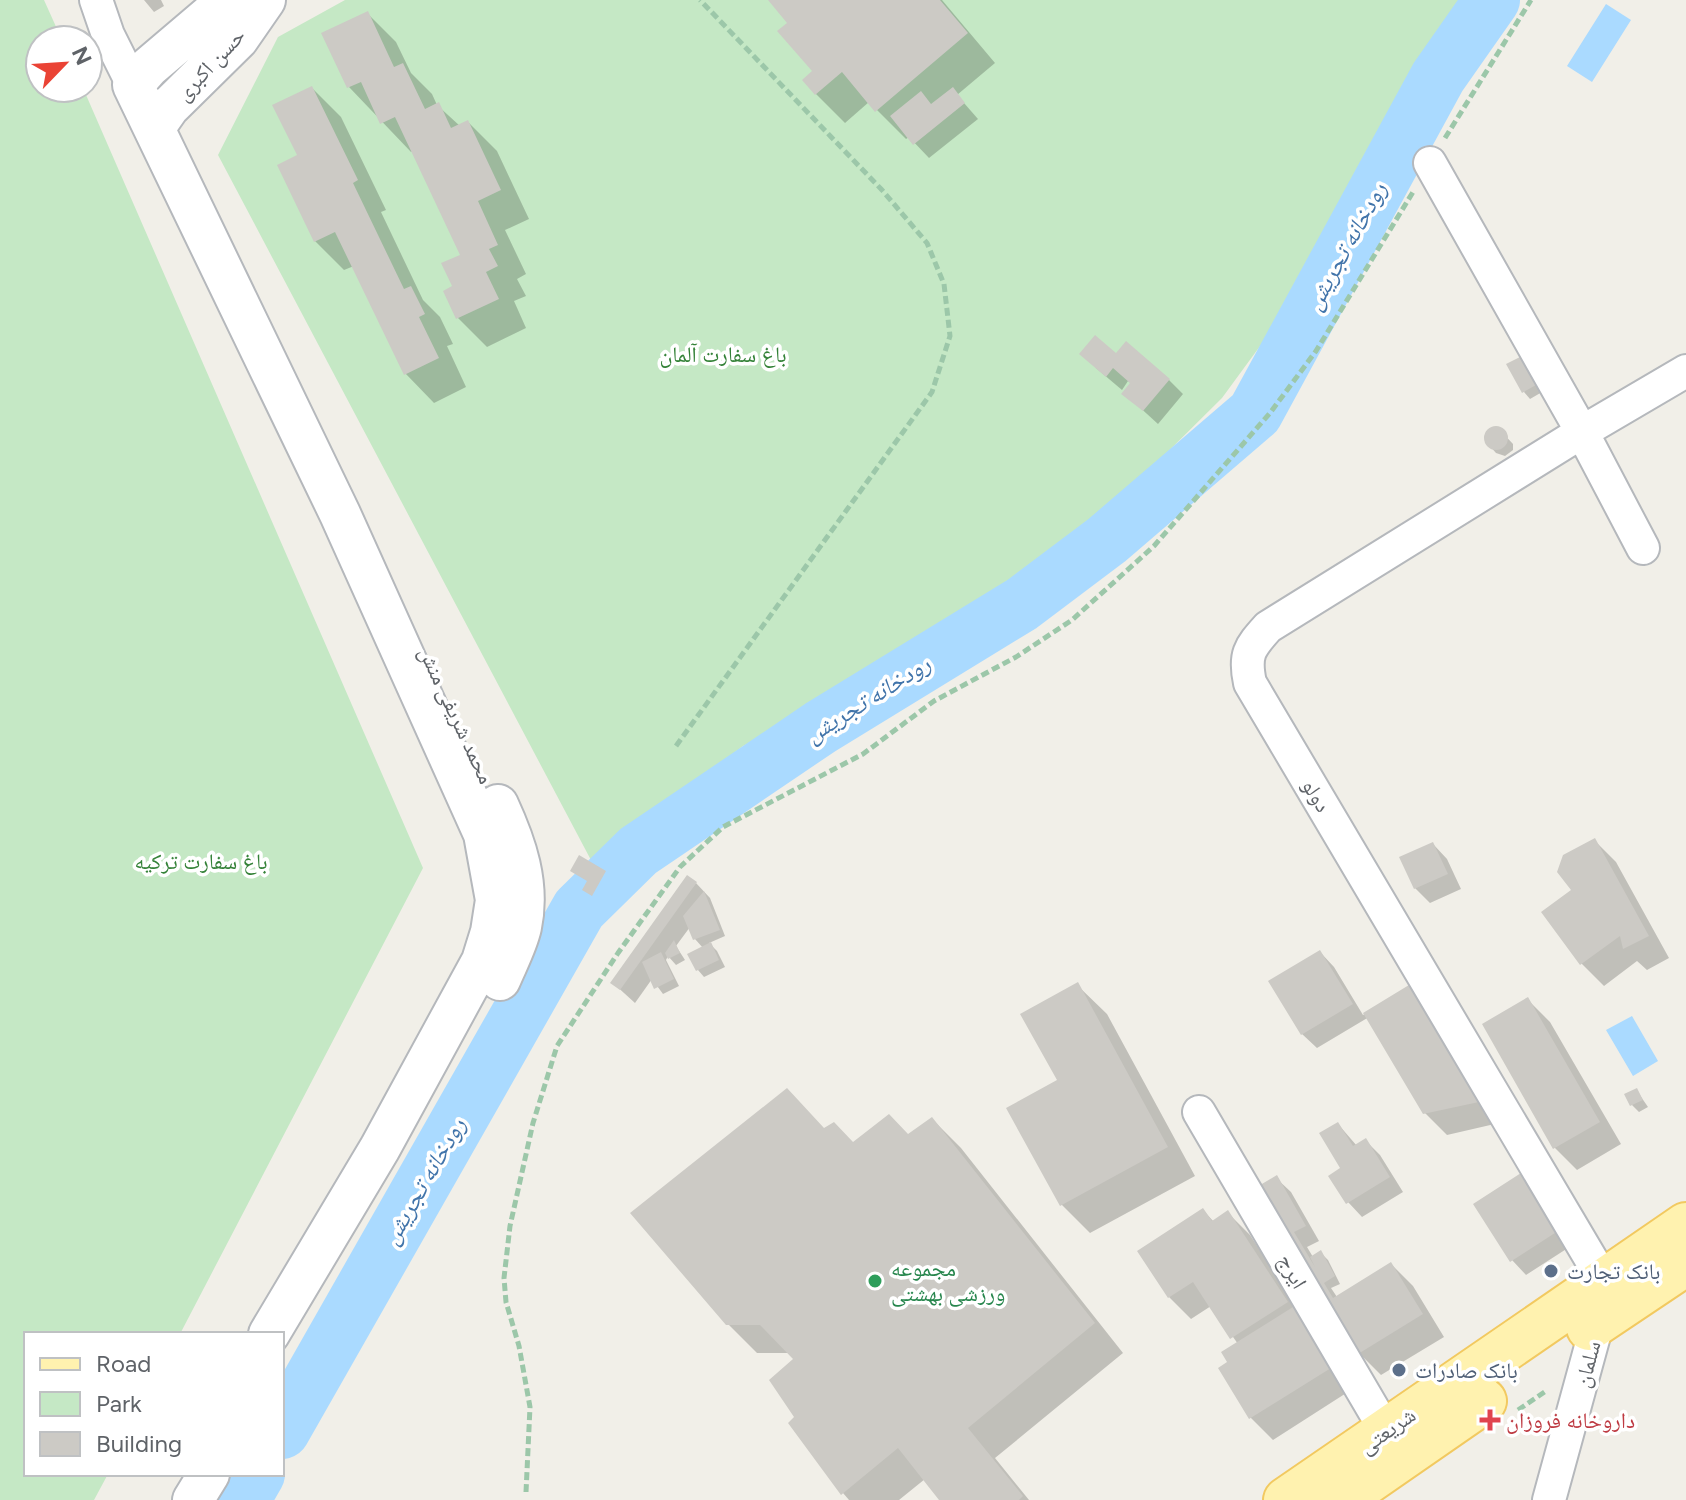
<svg xmlns="http://www.w3.org/2000/svg" width="1686" height="1500" font-family="Figtree,'Noto Naskh Arabic',sans-serif">
<style>
.green{fill:#c5e8c5}
.water{fill:#aadaff}
.shadow{fill:#0003}
.lines{fill:none;stroke-linecap:round;stroke-linejoin:round}
.river{stroke:#aadaff;stroke-width:56}
.building{fill:#cccac5}
.minor-casing{stroke:#b5b8bc;stroke-width:36}
.tertiary-casing{stroke:#b5b8bc;stroke-width:44}
.primary-casing{stroke:#f2c960;stroke-width:48}
.path{stroke:#9cc7a9;stroke-width:5;stroke-dasharray:8 4;stroke-linecap:butt}
.minor{stroke:#fff;stroke-width:32}
.tertiary{stroke:#fff;stroke-width:40}
.primary{stroke:#fff2af;stroke-width:44}
.service-dot{fill:#5c6f8a;stroke:#fff;stroke-width:3}
.leisure-dot{fill:#2e9e5b;stroke:#fff;stroke-width:3}
.health-dot{fill:#e0444e;stroke:#fff;stroke-width:3}
.labels{text-anchor:middle;stroke-width:7;stroke-linejoin:round;paint-order:stroke}
.street-label{font-size:22px;fill:#5f6368;stroke:#fff}
.park-label{font-size:22px;fill:#348238;stroke:#fff}
.leisure-label{font-size:22px;fill:#27864d;stroke:#fff;text-anchor:start}
.service-label{font-size:22px;fill:#4e5e75;stroke:#fff;text-anchor:start}
.health-label{font-size:22px;fill:#be3a42;stroke:#fff;text-anchor:start}
.water-label{font-size:24px;font-style:italic;fill:#4174aa;stroke:#fff}
</style>
<rect width="100%" height="100%" fill="#f1efe8"/>
<!-- green -->
<path class="green" d="M0,0H44L62,40H40V88H83L423,868L180,1334H26V1474H108L94,1500H0Z
M345,0H1470L1419,71L1350,223L1222,398L1080,539L894,666L743,746L592,862L218,155L278,37Z"/>
<!-- water -->
<path class="water" d="M1606,4L1631,20L1592,82L1567,66Z
M1632,1016L1658,1061L1633,1076L1606,1030Z"/>
<!-- shadow -->
<path class="shadow" d="M144,0H161L164,6L154,12Z
M771,0H942L995,63L957,95L978,119L929,158L909,137L906,139L869,102L845,123L816,94L815,72L790,23Z
M367,13L396,42L411,73L432,94L437,105L460,126L468,122L497,151L529,219L505,230L526,274L517,279L526,296L514,301L526,328L487,347L458,318L455,287L462,256L413,151L411,152L349,87Z
M312,88L341,117L386,210L381,212L423,300L440,317L453,344L447,346L466,387L434,403L405,373L354,266L344,270L315,241L299,156Z
M1116,356L1169,380L1183,394L1158,424L1124,393L1132,384L1128,381L1122,390L1096,368Z
M1534,362L1549,388L1530,399L1524,392Z
M1493,429H1499L1513,444V450L1505,456L1496,453L1489,445L1487,436Z
M1594,840L1616,862L1669,958L1647,970L1637,961L1604,986L1582,964L1544,912L1574,891Z
M1433,844L1447,859L1461,889L1430,903L1415,888Z
M572,871L605,872L612,879L599,901L584,889L588,883Z
M696,883L710,898L725,936L709,943L717,951L725,967L704,977L698,970L703,948L695,939L690,927L676,946L685,960L676,965L668,956L666,960L679,986L663,994L652,979L635,1003L613,983Z
M1320,952L1334,967L1363,1015L1409,988L1431,1010L1499,1123L1447,1135L1425,1113L1369,1017L1317,1048L1302,1034Z
M1077,985L1107,1014L1195,1176L1090,1233L1061,1204L1059,1081Z
M1528,1000L1550,1022L1621,1144L1577,1170L1555,1148Z
M1637,1091L1648,1107L1639,1112L1632,1105Z
M932,1119L961,1148L1123,1353L995,1458L1029,1500H942L925,1479L899,1500H849L843,1493L797,1418L796,1359L790,1353H757L727,1323L826,1130L853,1144L909,1137Z
M1338,1124L1357,1146L1366,1141L1380,1155L1403,1192L1362,1217L1348,1202Z
M1521,1176L1535,1190L1571,1246L1526,1275L1512,1260Z
M1276,1178L1291,1192L1319,1241L1307,1247L1313,1257L1321,1253L1328,1260L1340,1284L1331,1288L1337,1297L1391,1264L1413,1286L1444,1337L1381,1375L1359,1353L1252,1192Z
M1203,1210L1214,1222L1228,1213L1250,1235L1351,1390L1273,1440L1251,1418L1230,1363L1238,1344L1211,1306L1191,1319L1169,1297Z"/>
<g class="lines">
<!-- river -->
<path class="river" d="M282,1431L579,909L638,851L821,727L1022,604L1107,540L1255,413L1438,77L1492,0
M242,1500L257,1474"/>
</g>
<!-- building -->
<path class="building" d="M768,0H940L968,33L875,112L842,72L815,95L802,80L812,71L777,31L787,23Z
M368,11L394,67L403,63L425,109L439,102L451,128L468,120L501,190L478,201L498,245L489,249L498,266L486,272L499,299L456,319L443,291L452,286L441,263L460,255L395,117L380,124L361,82L347,88L321,33Z
M312,86L358,180L353,183L404,289L411,286L425,314L419,317L439,358L404,375L335,232L314,242L277,165L297,155L272,105Z
M953,87L965,103L913,145L890,116L921,91L931,104Z
M1095,335L1116,353L1126,341L1170,379L1143,411L1121,394L1130,383L1113,368L1106,377L1079,354Z
M1528,353L1543,381L1522,393L1506,364Z
M1484 438a12 12 0 1 1 24 0a12 12 0 1 1-24 0Z
M1595,838L1649,936L1623,949L1620,936L1580,965L1541,912L1571,890L1557,872L1563,855Z
M1433,842L1448,874L1414,889L1399,857Z
M579,855L606,871L592,896L582,890L587,881L570,871Z
M687,875L697,882L620,990L610,983Z
M704,891L720,930L693,940L683,916Z
M674,940L680,953L668,959L665,953Z
M711,942L719,960L696,971L687,954Z
M1320,950L1353,1004L1301,1035L1268,981Z
M661,952L674,979L654,989L642,962Z
M1078,982L1168,1147L1060,1206L1006,1108L1057,1080L1020,1014Z
M1409,985L1479,1102L1423,1114L1363,1013Z
M1528,997L1600,1122L1553,1149L1482,1024Z
M787,1088L824,1128L834,1122L853,1142L889,1114L908,1134L932,1117L1095,1323L968,1428L1023,1496L1019,1500H939L898,1448L841,1495L788,1423L794,1417L769,1380L793,1359L760,1325H726L630,1213Z
M1637,1088L1643,1100L1630,1106L1624,1094Z
M1338,1122L1353,1146L1366,1138L1390,1177L1346,1204L1328,1176L1340,1168L1319,1133Z
M1521,1173L1558,1231L1510,1262L1473,1204Z
M1277,1175L1306,1226L1294,1232L1315,1267L1310,1257L1321,1250L1335,1276L1324,1283L1333,1298L1391,1262L1423,1314L1358,1354L1250,1191Z
M1203,1208L1212,1221L1228,1210L1288,1302L1230,1339L1193,1282L1168,1298L1137,1251Z
M1293,1307L1331,1368L1249,1419L1218,1368L1227,1362L1221,1352Z"/>
<g class="lines">
<defs>
<path id="minor" d="M96,0L108,35L133,85
M1430,163L1582,432L1643,548
M1199,1112L1386,1431
M1604,1281L1250,683C1244,655 1249,648 1268,627L1582,432L1686,371
M1549,1500L1598,1321"/>
<path id="tertiary" d="M259,0L209,16L149,67L133,85L340,514L484,834L496,900L491,932L482,961L380,1148L269,1334
M155,127L169,107L238,39L265,0
M498,805C516,844 530,884 521,927C517,945 507,963 500,980
M193,1500L209,1474"/>
<path id="primary" d="M1589,1328L1686,1263
M1286,1500L1686,1225
M1341,1500L1484,1401"/>
</defs>
<!-- minor casing -->
<use href="#minor" class="minor-casing"/>
<!-- tertiary casing -->
<use href="#tertiary" class="tertiary-casing"/>
<!-- primary casing -->
<use href="#primary" class="primary-casing"/>
<!-- path -->
<path class="path" d="M1445,138L1531,0
M676,746L932,392L950,336L944,284L927,243L882,190L700,0
M1518,1410L1546,1391
M526,1492L530,1407L519,1346L506,1302L504,1278L510,1226L533,1123L557,1046L618,953L680,867L723,827L863,754L934,701L1016,657L1072,620L1154,546L1270,413L1316,351L1413,192"/>
<!-- minor -->
<use href="#minor" class="minor"/>
<!-- tertiary -->
<use href="#tertiary" class="tertiary"/>
<!-- primary -->
<use href="#primary" class="primary"/>
</g>
<!-- markers -->
<g class="service-dot">
<circle cx="1551" cy="1271" r="8"/>
<circle cx="1399" cy="1370" r="8"/>
</g>
<circle class="leisure-dot" cx="875" cy="1281" r="8"/>
<path class="health-dot" d="M1486 1408h8v8h8v8h-8v8h-8v-8h-8v-8h8z"/>
<g class="labels">
<!-- street labels -->
<g class="street-label">
<text transform="translate(210 64) rotate(-47)" y="8">حسن اکبری</text>
<text transform="translate(457 715) rotate(65)" y="8">محمد شریفی منش</text>
<text transform="translate(1317 795) rotate(59)" y="8">دولو</text>
<text transform="translate(1293 1271) rotate(60)" y="8">ایرج</text>
<text transform="translate(1587 1364) rotate(-75)" y="8">سلمان</text>
<text transform="translate(1387 1430) rotate(-35)" y="8">شریعتی</text>
</g>
<!-- park labels -->
<g class="park-label">
<text x="723" y="362">باغ سفارت آلمان</text>
<text x="201" y="869">باغ سفارت ترکیه</text>
</g>
<!-- leisure labels -->
<g class="leisure-label">
<text x="891" y="1276">مجموعه<tspan x="891" dy="25">ورزشی بهشتی</tspan></text>
</g>
<!-- service labels -->
<g class="service-label">
<text x="1567" y="1279">بانک تجارت</text>
<text x="1415" y="1378">بانک صادرات</text>
</g>
<!-- health labels -->
<g class="health-label">
<text x="1506" y="1428">داروخانه فروزان</text>
</g>
<!-- water labels -->
<g class="water-label">
<text transform="translate(1346 246) rotate(-61)" y="8">رودخانه تجریش</text>
<text transform="translate(868 699) rotate(-32)" y="8">رودخانه تجریش</text>
<text transform="translate(424 1181) rotate(-60)" y="8">رودخانه تجریش</text>
</g>
</g>
<!-- legend -->
<rect x="24" y="1332" width="260" height="144" fill="#ffffff" stroke="#bfc1c3" stroke-width="2"/>
<rect x="40" y="1358" width="40" height="12" fill="#fff2af" stroke="#bfc1c3" stroke-width="2"/>
<text x="96" y="1372" font-size="24" fill="#5f6368">Road</text>
<rect x="40" y="1392" width="40" height="24" fill="#c5e8c5" stroke="#bfc1c3" stroke-width="2"/>
<text x="96" y="1412" font-size="24" fill="#5f6368">Park</text>
<rect x="40" y="1432" width="40" height="24" fill="#cccac5" stroke="#bfc1c3" stroke-width="2"/>
<text x="96" y="1452" font-size="24" fill="#5f6368">Building</text>
<!-- north arrow -->
<g transform="translate(64 64) rotate(65)"><circle r="38" fill="#ffffff" stroke="#bfc1c3" stroke-width="2"/>
<path d="M0-6L14 30L0 20L-14 30Z" fill="#ea4335"/>
<text y="-12" font-size="22" font-weight="bold" text-anchor="middle" fill="#5f6368">N</text>
</g>
</svg>
